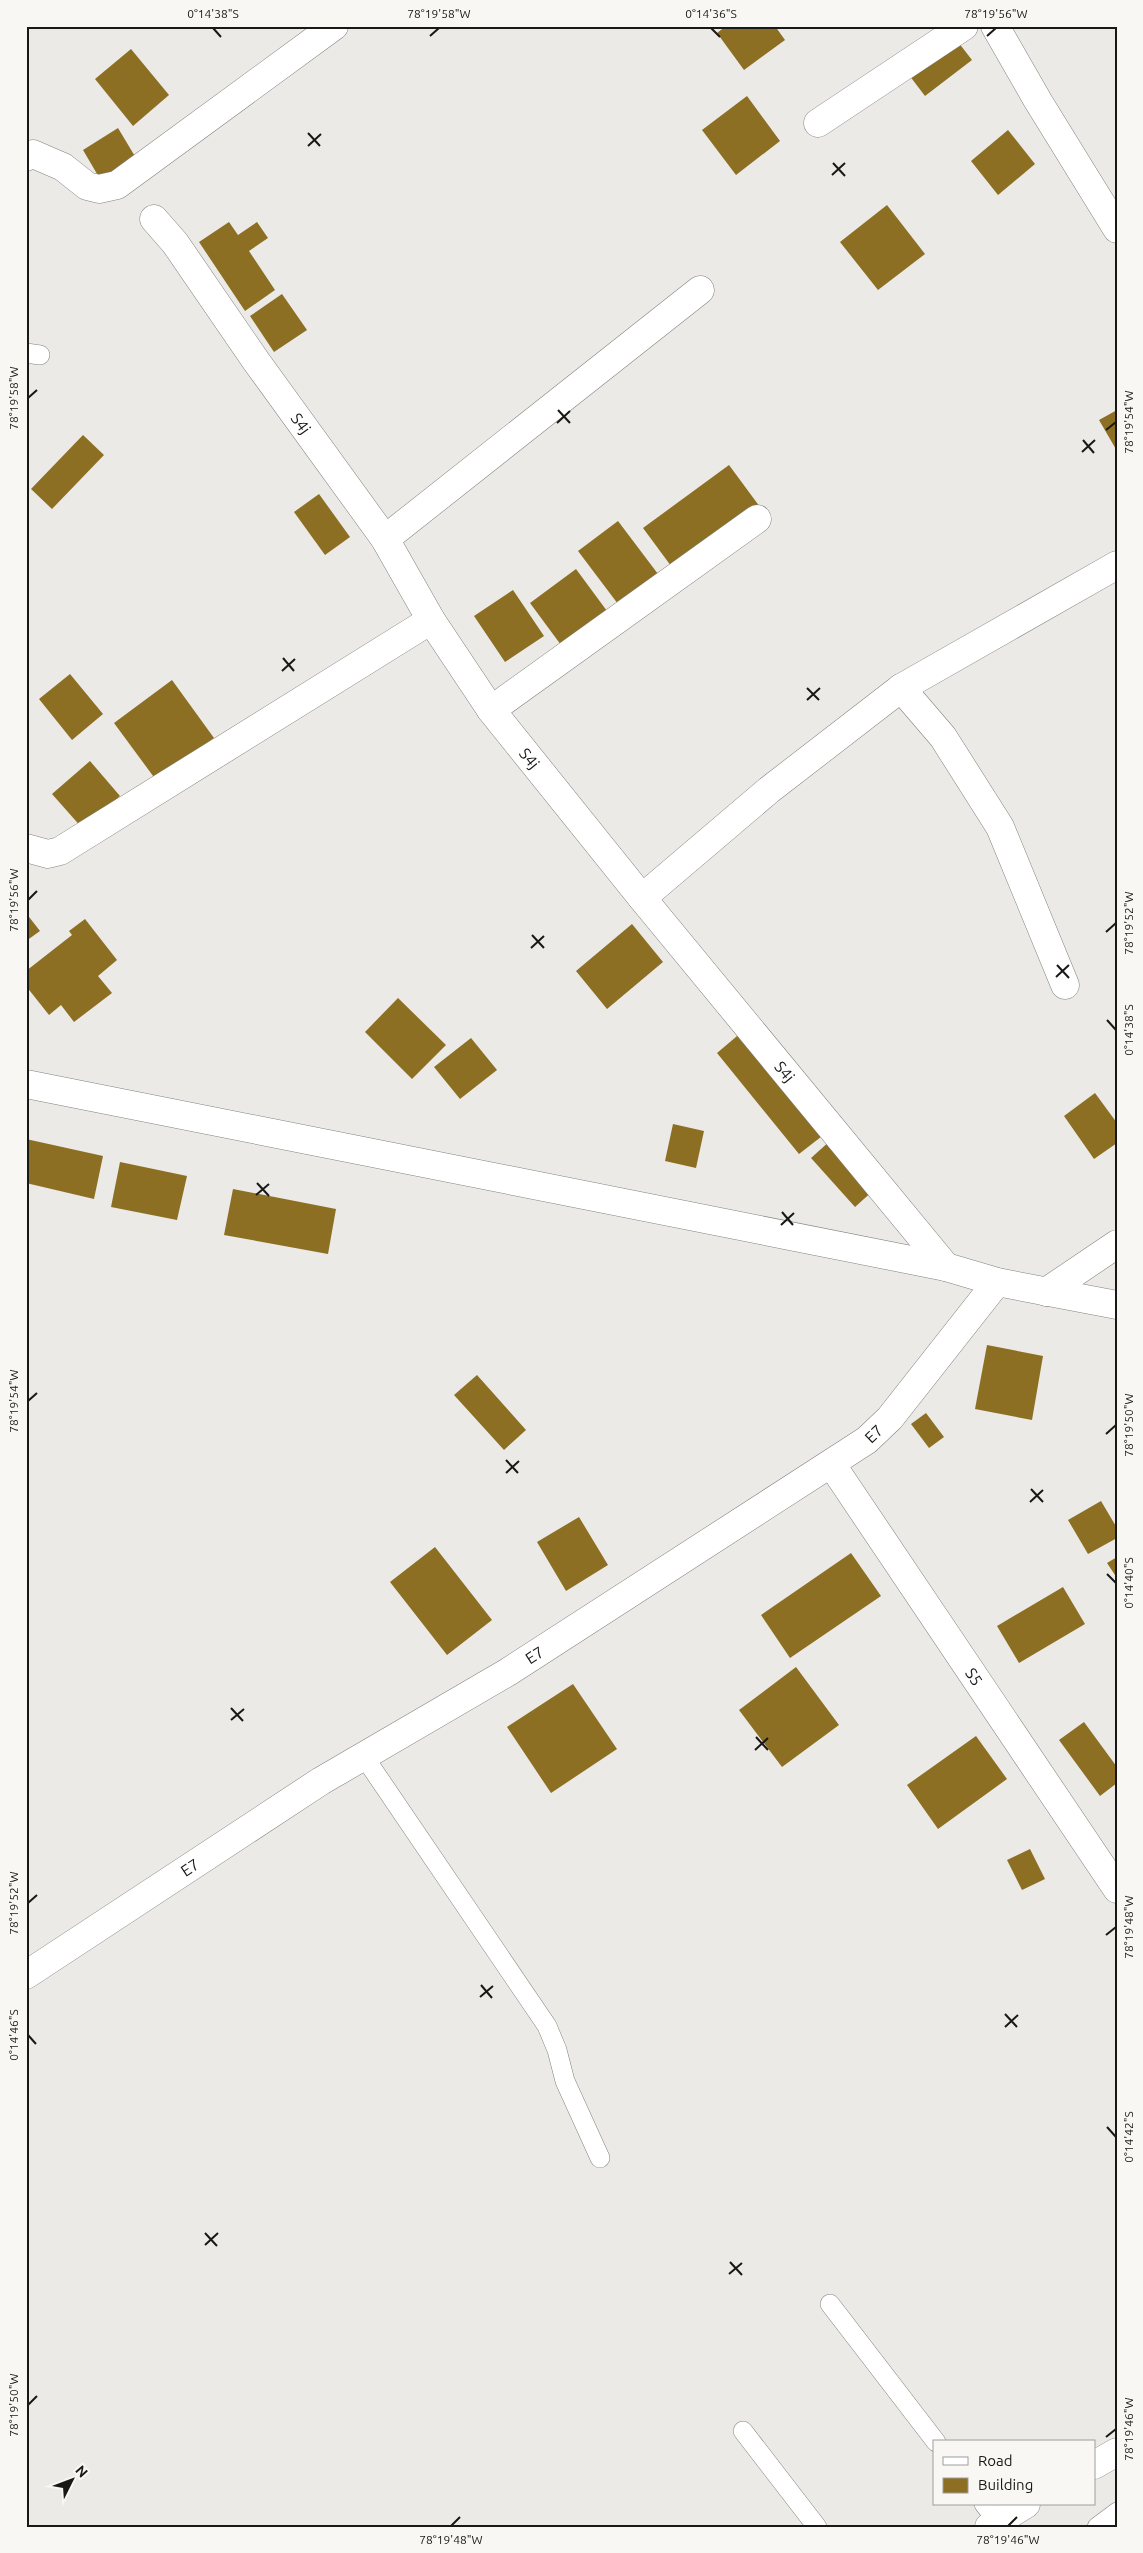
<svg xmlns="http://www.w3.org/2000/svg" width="1143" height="2553" font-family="Ubuntu,sans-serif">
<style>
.building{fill:#8c6f22}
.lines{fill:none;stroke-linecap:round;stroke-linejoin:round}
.lane-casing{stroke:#83827f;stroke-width:20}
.street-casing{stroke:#83827f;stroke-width:29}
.secondary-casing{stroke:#83827f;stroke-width:29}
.lane{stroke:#fff;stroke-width:19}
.street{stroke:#fff;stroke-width:28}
.secondary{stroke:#fff;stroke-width:28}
.ticks{fill:none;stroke:#181817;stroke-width:2}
.labels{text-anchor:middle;stroke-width:4;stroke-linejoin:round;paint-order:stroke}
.street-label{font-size:16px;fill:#181817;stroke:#f9f7f4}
.neatline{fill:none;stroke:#181817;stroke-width:2}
.ticks-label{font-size:12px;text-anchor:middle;fill:#181817}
</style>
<rect width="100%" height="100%" fill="#ebeae6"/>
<!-- building -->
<path class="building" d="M726,26H775L785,40L744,70L717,33Z
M955,38L972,60L925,96L909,75Z
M131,49L169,95L133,126L95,79Z
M747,96L780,141L736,175L702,130Z
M118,128L136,158L100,179L83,150Z
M1008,130L1035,164L998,195L971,161Z
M887,205L925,254L878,290L840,242Z
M229,222L238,235L257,222L268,238L249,251L275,290L245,311L199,242Z
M282,294L307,330L274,352L250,316Z
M1117,410V451L1099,420Z
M83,435L104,455L52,509L31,489Z
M729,465L760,507L674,570L643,528Z
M319,494L350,537L325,555L294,512Z
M618,521L658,574L618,604L578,551Z
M576,569L607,611L561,645L530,603Z
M513,590L544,636L505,662L474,616Z
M70,674L103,714L72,740L39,699Z
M172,680L214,738L156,780L114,723Z
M90,761L120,796L83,829L52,794Z
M26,913L40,931L26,941Z
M85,919L117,960L98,976L112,993L74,1022L61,1005L49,1015L26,986V971L72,935L69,931Z
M632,924L663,962L607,1009L576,971Z
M398,998L446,1045L412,1079L365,1032Z
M743,1031L826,1133L799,1154L717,1053Z
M471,1038L497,1070L460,1099L434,1067Z
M1095,1093L1117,1123V1143L1094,1159L1064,1116Z
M673,1124L704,1131L696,1168L665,1161Z
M26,1139L103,1156L94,1199L26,1183Z
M831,1140L875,1189L855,1207L811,1158Z
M120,1162L187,1176L177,1220L111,1207Z
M233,1189L336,1209L328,1254L224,1235Z
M987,1345L1043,1356L1032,1420L975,1409Z
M477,1375L526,1430L504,1450L454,1395Z
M926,1413L944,1437L929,1448L911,1424Z
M1101,1501L1117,1528V1538L1088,1554L1068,1520Z
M579,1517L608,1565L566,1591L537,1542Z
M435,1547L492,1620L447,1655L390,1582Z
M851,1553L881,1596L790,1658L761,1615Z
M1117,1557V1578L1107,1563Z
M1063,1587L1085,1624L1019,1663L997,1626Z
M796,1667L839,1725L782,1767L739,1710Z
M573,1684L617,1749L551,1793L507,1727Z
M1084,1722L1117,1767V1783L1100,1796L1059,1740Z
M976,1736L1007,1779L938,1829L907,1785Z
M1030,1849L1045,1879L1022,1890L1007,1860Z"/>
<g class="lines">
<defs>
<path id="lane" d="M26,353L40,355
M363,1755L547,2026L557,2050L565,2081L600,2158
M830,2304L936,2442
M743,2431L817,2527
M984,2504L998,2522
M1097,2527L1117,2512"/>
<g id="street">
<path d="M995,26L1038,101L1117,229"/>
<path d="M818,123L964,26"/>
<path d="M26,157L33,154L63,167L87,186L99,189L117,185L334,26"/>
<path id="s1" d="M154,219L175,243L256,361L385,539L431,620L491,710L642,898L946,1267"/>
<path d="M385,539L700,290"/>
<path d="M901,688L943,737L1000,827L1065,985"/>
<path d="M491,710L757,519"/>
<path d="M26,848L48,854L60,851L431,620"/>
<path d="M642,898L769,790L901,688L1117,565"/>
<path d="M1046,1292L1117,1244"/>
<path id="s2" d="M832,1465L1117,1889"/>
<path id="s3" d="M26,1975L321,1781L508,1672L867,1440L890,1418L997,1282"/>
<path d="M1094,2465L1117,2452"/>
<path d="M989,2527L1026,2504"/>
</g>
<path id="secondary" d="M26,1084L946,1267L997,1282L1117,1305"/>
</defs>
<!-- lane casing -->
<use href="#lane" class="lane-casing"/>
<!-- street casing -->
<use href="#street" class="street-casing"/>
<!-- secondary casing -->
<use href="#secondary" class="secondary-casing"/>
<!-- lane -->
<use href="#lane" class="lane"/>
<!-- street -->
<use href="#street" class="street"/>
<!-- secondary -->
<use href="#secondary" class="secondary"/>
</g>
<!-- ticks -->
<path class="ticks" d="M213,28L221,37M711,28L720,37M430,36L439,28M987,36L996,28M308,133L320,146M308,146L321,134M833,163L845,176M832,175L845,163M28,398L37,390M558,410L570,423M557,423L570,411M1106,430L1116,422M1083,440L1094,453M1082,452L1095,440M283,658L294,671M282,671L295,659M807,688L819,700M807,700L820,688M28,900L37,891M1106,932L1116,923M532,935L544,948M531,948L544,936M1057,965L1069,978M1056,977L1069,965M1107,1020L1116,1030M257,1183L269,1196M256,1195L269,1184M782,1212L793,1225M781,1225L794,1213M28,1401L37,1393M1106,1434L1116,1425M506,1460L518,1473M506,1473L519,1461M1031,1489L1043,1502M1030,1502L1043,1490M1107,1574L1116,1583M231,1708L243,1721M231,1720L244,1709M756,1737L768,1750M755,1750L768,1738M28,1903L37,1895M1106,1935L1116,1927M481,1985L492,1998M480,1997L493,1986M1005,2014L1017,2027M1005,2027L1018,2015M28,2035L36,2044M1107,2127L1116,2137M205,2233L217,2246M205,2245L218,2233M730,2262L742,2275M729,2274L742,2263M28,2405L37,2396M1106,2437L1116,2429M451,2526L460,2517M1008,2526L1017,2517"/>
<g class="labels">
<!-- street labels -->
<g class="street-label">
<text dy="6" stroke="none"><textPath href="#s1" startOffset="252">S4j</textPath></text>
<text dy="6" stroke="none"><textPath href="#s1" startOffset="658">S4j</textPath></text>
<text dy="6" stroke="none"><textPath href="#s1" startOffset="1062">S4j</textPath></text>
<text dy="6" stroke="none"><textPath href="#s3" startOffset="1006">E7</textPath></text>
<text dy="6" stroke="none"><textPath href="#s3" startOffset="601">E7</textPath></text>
<text dy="6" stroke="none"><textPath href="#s2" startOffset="255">S5</textPath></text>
<text dy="6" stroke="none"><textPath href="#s3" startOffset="196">E7</textPath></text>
</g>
</g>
<!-- border -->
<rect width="1143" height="2553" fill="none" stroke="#f9f7f4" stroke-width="55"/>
<!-- legend -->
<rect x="933" y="2440" width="162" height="65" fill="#f9f7f4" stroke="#9f9e9c"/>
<rect x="943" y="2457" width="25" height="8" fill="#ffffff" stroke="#9f9e9c"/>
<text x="978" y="2466" font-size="15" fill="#181817">Road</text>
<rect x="943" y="2478" width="25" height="15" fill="#8c6f22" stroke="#9f9e9c"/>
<text x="978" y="2490" font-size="15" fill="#181817">Building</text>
<!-- north arrow -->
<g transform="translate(72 2480) rotate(48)" stroke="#f9f7f4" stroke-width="4" paint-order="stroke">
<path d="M0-4L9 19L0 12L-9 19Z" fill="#181817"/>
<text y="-8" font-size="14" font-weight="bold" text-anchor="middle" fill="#181817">N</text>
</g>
<rect x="28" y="28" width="1088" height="2498" class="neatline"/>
<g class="ticks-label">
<text x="213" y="18">0°14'38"S</text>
<text x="439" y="18">78°19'58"W</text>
<text x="711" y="18">0°14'36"S</text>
<text x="996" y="18">78°19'56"W</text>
<text transform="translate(14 398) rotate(-90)" y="4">78°19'58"W</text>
<text transform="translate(1129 422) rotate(-90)" y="4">78°19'54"W</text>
<text transform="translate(14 900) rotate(-90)" y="4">78°19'56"W</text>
<text transform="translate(1129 923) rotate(-90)" y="4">78°19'52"W</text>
<text transform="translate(1129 1030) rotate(-90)" y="4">0°14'38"S</text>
<text transform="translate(14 1401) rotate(-90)" y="4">78°19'54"W</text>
<text transform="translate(1129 1425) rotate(-90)" y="4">78°19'50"W</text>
<text transform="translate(1129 1583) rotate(-90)" y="4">0°14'40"S</text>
<text transform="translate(14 1903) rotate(-90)" y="4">78°19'52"W</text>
<text transform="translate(1129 1927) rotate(-90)" y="4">78°19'48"W</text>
<text transform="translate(14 2035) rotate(-90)" y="4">0°14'46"S</text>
<text transform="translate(1129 2137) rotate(-90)" y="4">0°14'42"S</text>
<text transform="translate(14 2405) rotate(-90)" y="4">78°19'50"W</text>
<text transform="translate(1129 2429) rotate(-90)" y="4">78°19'46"W</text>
<text x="451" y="2544">78°19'48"W</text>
<text x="1008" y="2544">78°19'46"W</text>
</g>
</svg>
